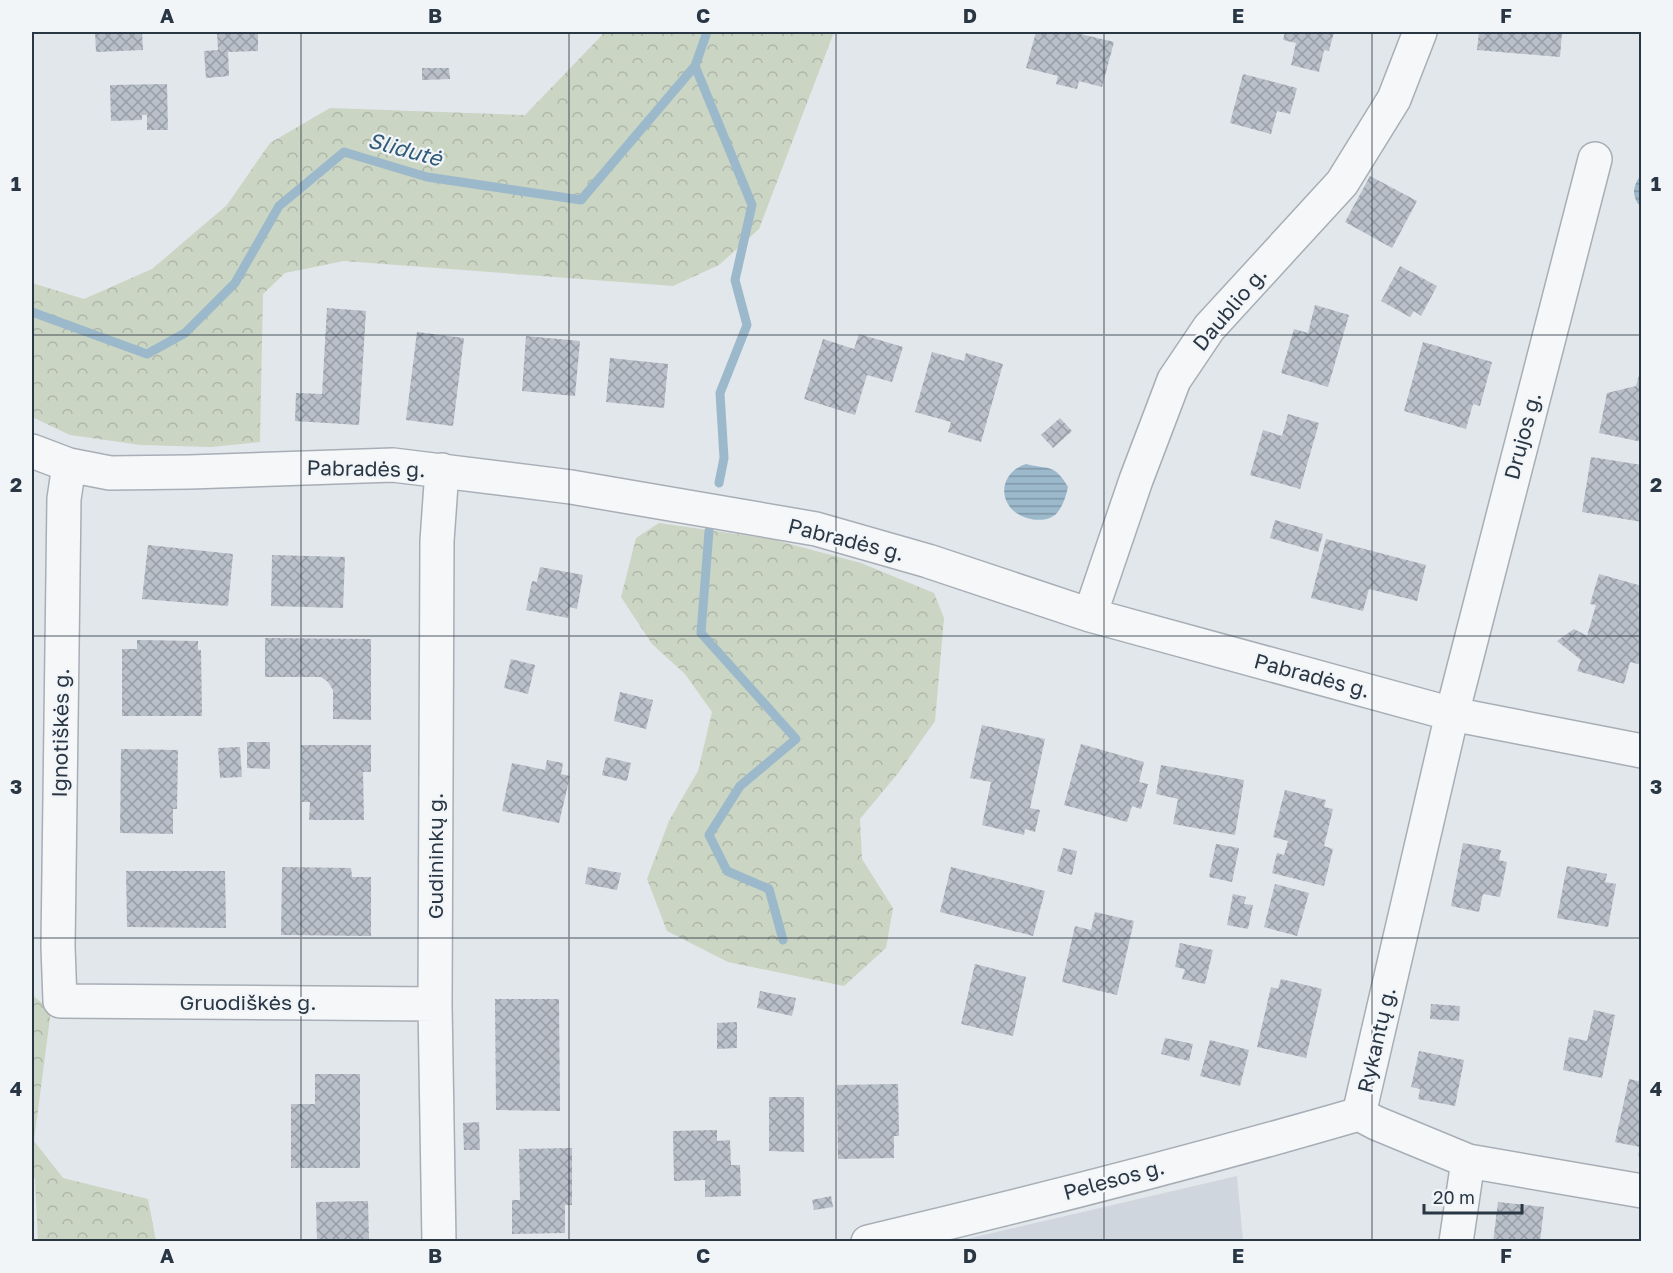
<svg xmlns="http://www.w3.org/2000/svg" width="1673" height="1273" font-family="'Golos Text',sans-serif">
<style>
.built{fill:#d0d6dd}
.forest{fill:url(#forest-crowns)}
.water{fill:url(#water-rules)}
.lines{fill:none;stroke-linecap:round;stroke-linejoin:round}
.stream{stroke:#9cb9cc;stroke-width:9}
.building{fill:url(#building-cross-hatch)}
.minor-casing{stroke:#a7aeb6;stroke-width:36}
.minor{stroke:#f5f7f9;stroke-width:33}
.grid{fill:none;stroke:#293644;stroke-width:1.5;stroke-opacity:0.55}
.labels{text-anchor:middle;stroke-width:4.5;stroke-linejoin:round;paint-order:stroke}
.street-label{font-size:21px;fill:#293644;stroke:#f2f5f8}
.water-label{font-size:22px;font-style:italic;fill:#315b79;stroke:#f2f5f8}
.neatline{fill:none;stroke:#293644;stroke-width:2}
.grid-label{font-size:20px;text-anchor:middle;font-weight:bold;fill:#293644}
</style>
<defs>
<pattern id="forest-crowns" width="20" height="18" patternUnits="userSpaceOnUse" patternTransform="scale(1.5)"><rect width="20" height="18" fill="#cad5c3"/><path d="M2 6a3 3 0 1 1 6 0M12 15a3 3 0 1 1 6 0" fill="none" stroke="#aeb7a9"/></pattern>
<pattern id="water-rules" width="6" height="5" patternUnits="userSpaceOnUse" patternTransform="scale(1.5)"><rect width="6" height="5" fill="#9cb9cc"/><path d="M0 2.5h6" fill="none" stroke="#7f97a7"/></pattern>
<pattern id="building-cross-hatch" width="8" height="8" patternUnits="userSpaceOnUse" patternTransform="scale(1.5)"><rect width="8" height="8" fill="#b9c0c9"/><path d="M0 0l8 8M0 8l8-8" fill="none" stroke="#969da5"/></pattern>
</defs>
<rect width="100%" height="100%" fill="#e2e7eb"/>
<!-- built -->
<path class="built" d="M1237,1176L1243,1241H958Z"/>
<!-- forest -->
<path class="forest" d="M605,32H834L759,229L719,265L673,286L344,261L285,273L263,294L260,442L211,447L141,445L70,435L32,417V283L84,299L152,269L227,205L270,143L330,108L525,115Z
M659,523L771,539L861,563L934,593L944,618L935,721L899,772L860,819L862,859L893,908L886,948L844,986L728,962L667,931L647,879L669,821L698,771L712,712L685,674L652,644L621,597L636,538Z
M32,995L51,1010L34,1141L63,1178L148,1199L156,1241H38L35,1178H32Z"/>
<!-- water -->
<path class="water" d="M1641,174V205L1638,204C1631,192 1634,186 1641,174Z
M1026,464C1049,470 1054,463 1068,487C1066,496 1063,506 1057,513C1045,526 1016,519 1008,504C998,487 1009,469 1026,464Z"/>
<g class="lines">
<!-- stream -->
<path class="stream" d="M695,66L752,205L735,280L747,325L720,393L724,458L719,483
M32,312L147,354L185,333L235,283L279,206L344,152L427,177L581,200L695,66L707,32
M709,531L701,633L796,739L740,786L709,835L727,871L769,889L783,940"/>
</g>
<!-- building -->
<path class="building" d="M95,32H142L143,50L96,52Z
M217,32H258V51L228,52L229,76L206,78L204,51L218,50Z
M1036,32H1072L1114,42L1102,87L1079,81L1077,89L1056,84L1058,76L1026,68Z
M1285,32H1334L1329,51L1324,50L1319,72L1291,65L1296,43L1283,40Z
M1479,32H1562L1560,57L1477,50Z
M422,68H449L450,79L422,80Z
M1243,74L1297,88L1290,114L1277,111L1271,134L1230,123Z
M167,84L168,130H147V115H142V120L111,121L110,85Z
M1370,176L1417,201L1392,248L1345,222Z
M1400,266L1437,286L1421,316L1414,311L1410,317L1381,301Z
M1315,305L1349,315L1328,387L1281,373L1294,329L1308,333Z
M327,308L366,311L359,425L295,421L296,393L322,394Z
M417,332L464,338L453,426L406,420Z
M859,334L903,347L892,382L867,375L855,415L804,399L823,339L854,349Z
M526,336L580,341L575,396L522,391Z
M1423,342L1492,362L1480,406L1473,404L1466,429L1404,411Z
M932,352L964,361L966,353L1003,364L981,442L948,432L951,422L915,412Z
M610,358L668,364L664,408L606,402Z
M1641,368L1642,442L1599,433L1607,393L1636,386Z
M1288,414L1319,423L1300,489L1250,475L1263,430L1282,436Z
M1060,418L1072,431L1053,448L1041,435Z
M1591,457L1642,465V522L1582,512Z
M1275,520L1323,534L1318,552L1270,538Z
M1326,539L1426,565L1417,601L1369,589L1363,611L1311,598Z
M148,545L233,554L228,606L142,599Z
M272,555L345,557L343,608L271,606Z
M540,567L583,575L577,609L570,607L568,618L526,610L532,581L537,582Z
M1599,574L1642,586V598L1638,611L1642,612V665L1630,662L1624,684L1577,671L1581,660L1557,641L1574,629L1587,636L1596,605L1590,604Z
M265,638L371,639V720L333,719V690L328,682L321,677H265Z
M137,640L198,641V650H201L202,716H122V649H137Z
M511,659L535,665L528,694L504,688Z
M620,692L653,700L646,729L614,721Z
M982,725L1045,739L1030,808L1040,810L1035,832L1025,829L1024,835L982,825L991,782L970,778Z
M247,742H270V769L247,768Z
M1081,744L1144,762L1139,782L1148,784L1141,809L1132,806L1127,822L1064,805Z
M301,745H371V772H363L364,820H309L310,802H302Z
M240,747L242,777L220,778L218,748Z
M121,749L178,750L177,809H173V834L120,833Z
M606,757L631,763L627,781L602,775Z
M547,760L563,763L561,774L570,776L559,823L502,811L512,763L545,770Z
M1161,765L1244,780L1235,835L1173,824L1178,799L1156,794Z
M1285,790L1326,800L1324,807L1333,809L1324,846L1333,849L1324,886L1272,873L1277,853L1284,855L1288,841L1273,837Z
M1463,843L1501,850L1499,860L1507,862L1500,897L1483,894L1479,912L1451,906Z
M1216,844L1239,848L1232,882L1209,877Z
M1063,848L1077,851L1072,875L1057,871Z
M1567,866L1607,874L1605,882L1616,884L1608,927L1557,918Z
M282,867L351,868L352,877H371V936L281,935Z
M588,867L621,873L617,890L585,884Z
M951,867L1045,891L1033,936L940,912Z
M126,871H225L226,928L127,927Z
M1275,884L1309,893L1297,936L1264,927Z
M1233,894L1246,897L1244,904L1253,905L1248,929L1227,925Z
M1095,912L1134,921L1117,995L1062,982L1075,926L1091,930Z
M1180,943L1213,950L1205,984L1182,979L1185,969L1175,967Z
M975,964L1026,977L1013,1036L961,1024Z
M1281,979L1322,989L1306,1058L1257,1047L1271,987L1278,989Z
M760,991L796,998L792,1016L757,1008Z
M495,999H559L560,1111L496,1110Z
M1431,1004L1460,1006L1459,1021L1430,1019Z
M1594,1010L1615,1015L1602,1078L1563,1070L1569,1037L1587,1041Z
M737,1022V1048L717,1049V1023Z
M1165,1038L1193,1044L1189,1061L1161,1054Z
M1210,1040L1249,1050L1240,1086L1200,1076Z
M1419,1051L1464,1060L1455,1106L1418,1099L1420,1089L1411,1087Z
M315,1074H360V1168H291V1104H315Z
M1629,1079L1642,1082V1157L1638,1156L1640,1147L1615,1142Z
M898,1084L899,1136H894V1158L838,1159L837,1085Z
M769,1097H804V1152L769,1151Z
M479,1122L480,1150H464L463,1123Z
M717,1130V1141L730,1140L731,1165H740L741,1196L705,1197V1180L674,1181L673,1131Z
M572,1148V1205H565V1233L512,1234V1200H520L519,1149Z
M831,1196L833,1207L814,1210L812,1200Z
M368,1201L369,1242H317L316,1202Z
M1498,1202L1544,1207L1540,1242H1493Z"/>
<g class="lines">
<defs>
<path id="minor" d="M1595,159L1452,714L1359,1114L1376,1123L1468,1161L1642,1191
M32,451L69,465L110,473L190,472L393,465L571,487L816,529L928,561L1090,615L1452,714L1642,751
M69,465L64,499L58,947L60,1001L435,1004
M1090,615L1136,480L1174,380L1209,328L1342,183L1394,99L1420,32
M439,1242L435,1004L437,541L442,470
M868,1242C1033,1203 1197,1161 1359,1114
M1456,1242L1468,1161"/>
</defs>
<!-- minor casing -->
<use href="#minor" class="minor-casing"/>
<!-- minor -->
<use href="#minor" class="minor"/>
</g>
<!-- grid -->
<path class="grid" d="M301,32V1242M569,32V1242M836,32V1242M1104,32V1242M1372,32V1242M32,335H1642M32,636H1642M32,938H1642"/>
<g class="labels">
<!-- street labels -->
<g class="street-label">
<text transform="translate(1230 309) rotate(-50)" y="7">Daublio g.</text>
<text transform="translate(1523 436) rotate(-75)" y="7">Drujos g.</text>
<text transform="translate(366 469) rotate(1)" y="7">Pabradės g.</text>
<text transform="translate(846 540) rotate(14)" y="7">Pabradės g.</text>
<text transform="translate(1312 676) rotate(15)" y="7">Pabradės g.</text>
<text transform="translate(61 733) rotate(-89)" y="7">Ignotiškės g.</text>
<text transform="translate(436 856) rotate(-90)" y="7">Gudininkų g.</text>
<text x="248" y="1010">Gruodiškės g.</text>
<text transform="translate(1377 1040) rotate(-77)" y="7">Rykantų g.</text>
<text transform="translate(1114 1180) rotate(-15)" y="7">Pelesos g.</text>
</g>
<!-- water labels -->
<g class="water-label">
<text transform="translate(405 149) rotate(15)" y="8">Slidutė</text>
</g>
</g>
<!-- border -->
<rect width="1673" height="1273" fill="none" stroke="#f2f5f8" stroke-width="66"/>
<!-- scale -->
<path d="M1424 1204v9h98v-9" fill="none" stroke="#293644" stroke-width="3"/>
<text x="1433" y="1204" font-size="18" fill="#293644" stroke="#f2f5f8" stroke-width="4.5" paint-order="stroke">20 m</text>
<rect x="33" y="33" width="1607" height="1207" class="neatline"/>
<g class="grid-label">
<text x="167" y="23">A</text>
<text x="435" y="23">B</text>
<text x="703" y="23">C</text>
<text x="970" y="23">D</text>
<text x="1238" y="23">E</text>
<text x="1506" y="23">F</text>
<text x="16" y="191">1</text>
<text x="1656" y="191">1</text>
<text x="16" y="492">2</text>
<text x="1656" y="492">2</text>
<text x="16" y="794">3</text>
<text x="1656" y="794">3</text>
<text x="16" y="1096">4</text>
<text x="1656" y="1096">4</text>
<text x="167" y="1263">A</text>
<text x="435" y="1263">B</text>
<text x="703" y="1263">C</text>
<text x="970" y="1263">D</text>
<text x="1238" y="1263">E</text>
<text x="1506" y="1263">F</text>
</g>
</svg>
